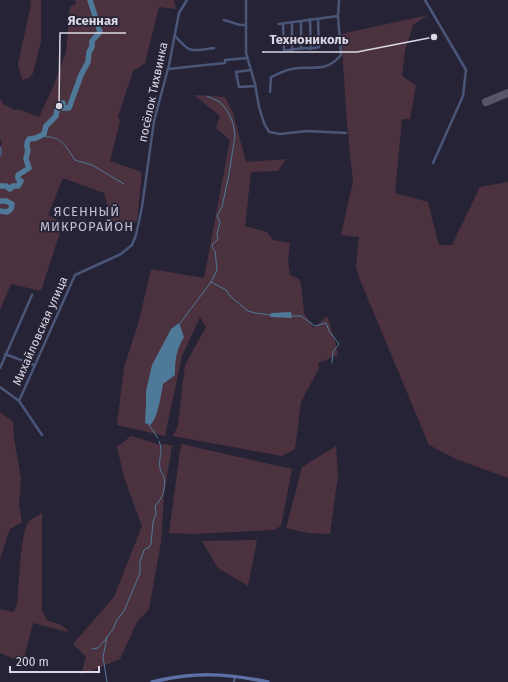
<svg xmlns="http://www.w3.org/2000/svg" width="508" height="682" font-family="'Fira Sans',sans-serif">
<style>
.green{fill:#4c323f}
.water{fill:#4f7998}
.lines{fill:none;stroke-linecap:round;stroke-linejoin:round}
.stream{stroke:#4f7998;stroke-width:1}
.river{stroke:#4f7998;stroke-width:5.5}
.taxiway{stroke:#585566;stroke-width:8}
.street{stroke:#4a5678;stroke-width:2.5}
.secondary{stroke:#5d71a6;stroke-width:3.5}
.labels{text-anchor:middle;stroke-width:3.5;stroke-linejoin:round;paint-order:stroke}
.street-label{font-size:12px;fill:#dad7e4;stroke:#272336}
.neighbourhood-label{font-size:13px;letter-spacing:1px;fill:#c3bed7;stroke:#272336}
.leader{fill:none;stroke:#dad7e4;stroke-width:1.5}
.callout-dot{fill:#dad7e4;stroke:#272336;stroke-width:1.5}
.callout-label{font-size:13px;text-anchor:middle;font-weight:bold;fill:#dad7e4;stroke:#272336;stroke-width:3.5;stroke-linejoin:round;paint-order:stroke}
</style>
<rect width="100%" height="100%" fill="#272336"/>
<!-- green -->
<path class="green" d="M30,0H41V41L33,73L29,78L22,80L18,64L31,5Z
M75,0H174L176,9L159,7L145,63L133,71L118,116L120,121L110,161L142,172L137,222H112L104,193L63,178L48,215L63,223L41,291L11,284L0,310V153L2,142L0,140V99L3,104L15,110H21L39,117L54,85L66,52L70,6L76,4Z
M428,15L413,25L405,51L402,76L416,85L410,119H402L395,193L428,202L439,245H452L480,187L508,182V478L456,459L429,445L360,280L356,267L359,237L341,235L353,181L347,123L341,34Z
M194,95L225,97L233,113L246,162L286,159L278,171L251,172L245,226L267,232L273,240L290,243L288,260L290,275L299,279L301,284L304,313L314,328L327,316L335,341L338,355L318,363L319,368L301,402L295,449L282,456L173,436L178,425L185,365L206,327L200,317L182,356L165,436L117,425L124,367L139,321L151,269L204,278L230,140L216,128L220,116Z
M0,412L13,422L14,438L21,479L19,505L22,522L10,529L0,559Z
M131,436L158,444L172,445L164,495L161,542L149,609L137,622L120,659L81,675L86,657L73,644L114,597L142,526L124,477L117,447Z
M181,444L292,469L281,526L273,530L195,534L169,533Z
M336,446L338,475L330,534L308,533L286,528L302,467Z
M42,513V610L47,620L61,625L68,630V632L33,623L23,662L0,653V609L13,612L17,605C19,590 20,531 29,521C32,518 38,516 42,513Z
M257,540L248,586L218,568L202,541Z"/>
<!-- water -->
<path class="water" d="M291,312L292,318L270,317L271,313Z
M179,323L184,337C176,351 175,359 175,375L163,384C161,394 158,419 150,425L145,423L146,404V391L152,365L171,329Z"/>
<g class="lines">
<!-- stream -->
<path class="stream" d="M44,134L46,137C61,136 67,148 75,160L92,165L124,184
M211,282L226,290L231,297L248,311L255,313L271,315
M292,316H301L315,326L326,323L329,331L339,344L333,352L332,363
M178,326L211,282L217,270L215,251L213,249L212,245L218,239L217,234L220,222L217,216L222,207L229,174L235,136L233,123L228,112L220,102L207,96
M149,425L158,438
M92,649L98,648L105,640L113,629L117,620L124,611L140,573V562L144,550L149,547L151,544L153,522L156,514L155,506C163,498 166,488 164,477C163,474 160,471 160,468C158,458 164,452 159,441
M107,682L103,657L107,637"/>
<!-- river -->
<path class="river" d="M0,186H6L10,189L13,186H18L21,181L18,179V175L29,168L26,159L28,150C26,146 27,142 29,139L36,138L44,134L46,126L56,116L57,110L63,103V108H69L81,75L88,62L89,52L92,47V41L100,32L90,0
M0,201H6L12,204L11,209L7,212L0,211"/>
<!-- taxiway -->
<path class="taxiway" d="M486,102L508,93"/>
<!-- street -->
<path class="street" d="M246,0V53L255,84L259,107L264,123L269,132L280,134L307,131L346,133
M425,0L466,70L463,96L433,163
M310,19L311,49
M224,20L240,25H246
M301,21V49
M283,23L284,50C291,51 298,48 305,48C310,48 313,49 319,47L318,19
M279,24L338,16
M175,36C191,54 190,51 214,48
M292,51V22
M168,69L225,63V60L247,58
M250,70L236,72L239,87L255,86
M270,92L271,77C278,74 285,70 292,69C312,65 325,74 341,55L338,16L339,0
M0,147L1,152L0,155
M5,354L34,365
M0,368L32,295
M0,387L19,401
M42,435L19,401L75,275L121,254L132,245L136,235L142,207L154,121L169,65L179,13L187,0
M234,682L235,676"/>
<!-- secondary -->
<path class="secondary" d="M152,682C194,672 225,673 268,682"/>
</g>
<g class="labels">
<!-- street labels -->
<g class="street-label">
<text transform="translate(153 92) rotate(-78)" y="4">посёлок Тихвинка</text>
<text transform="translate(40 331) rotate(-66)" y="4">Михайловская улица</text>
</g>
<!-- neighbourhood labels -->
<g class="neighbourhood-label">
<text x="87" y="216">ЯСЕННЫЙ<tspan x="87" dy="15">МИКРОРАЙОН</tspan></text>
</g>
</g>
<!-- callouts -->
<path class="leader" d="M59 106L60 33H126M434 37L357 52H262"/>
<g class="callout-dot">
<circle cx="59" cy="106" r="4"/>
<circle cx="434" cy="37" r="4"/>
</g>
<g class="callout-label">
<text x="93" y="25">Ясенная</text>
<text x="309" y="44">Технониколь</text>
</g>
<!-- scale -->
<path d="M10 666v6h89v-6" fill="none" stroke="#dad7e4" stroke-width="2"/>
<text x="16" y="666" font-size="12" fill="#dad7e4" stroke="#272336" stroke-width="3" paint-order="stroke">200 m</text>
</svg>
